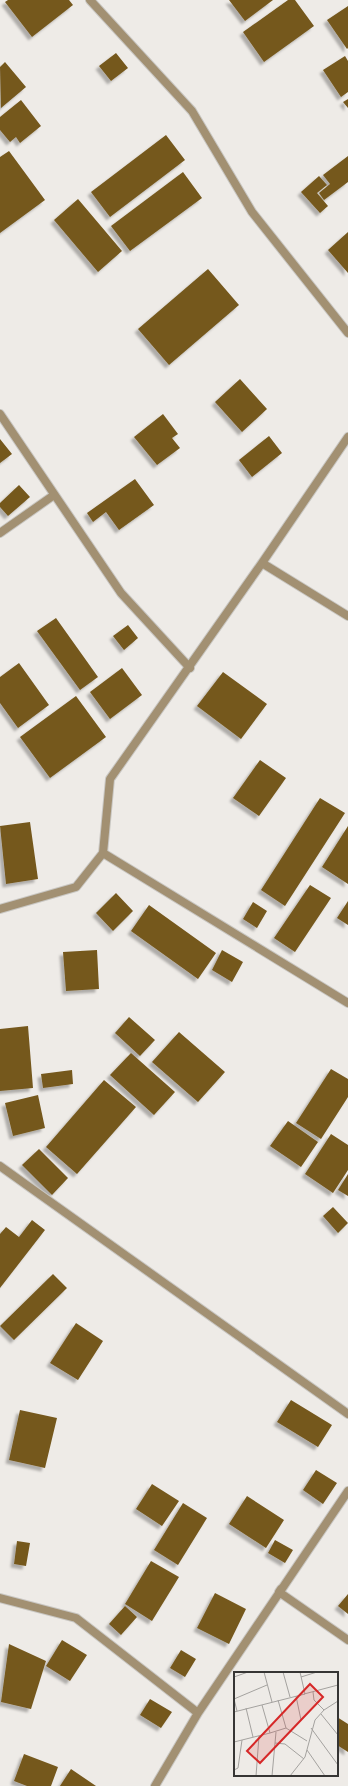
<svg xmlns="http://www.w3.org/2000/svg" width="348" height="1786" font-family="'Playfair Display',serif">
<style>
.building{fill:#75581e;filter:url(#shadow)}
.lines{fill:none;stroke-linecap:round;stroke-linejoin:round}
.minor-casing{stroke:#c9c7c3;stroke-width:10}
.minor{stroke:#a29072;stroke-width:8}
.inset-road{fill:none;stroke:#a4a29f;stroke-width:1}
.view{fill:#d62828;fill-opacity:0.15;stroke:#d62828;stroke-width:2}
.inset-edge{fill:none;stroke:#363534;stroke-width:2}
</style>
<defs>
<filter id="shadow"><feDropShadow dx="-3.5" dy="3.5" stdDeviation="1" flood-color="#0004"/></filter>
</defs>
<rect width="100%" height="100%" fill="#eeebe7"/>
<!-- building -->
<path class="building" d="M8,0H69L73,5L32,37L5,2Z
M229,0H273L245,21Z
M288,0H295L314,26L264,62L243,32Z
M348,6V48L347,49L327,20Z
M116,53L128,68L111,81L99,66Z
M345,56L348,61V92L341,97L323,70Z
M5,62L26,87L1,108L0,67Z
M348,99V108L343,102Z
M21,100L41,126L20,143L16,137L10,142L0,130V117Z
M166,135L185,160L110,217L91,192Z
M9,151L45,200L0,233V157Z
M348,156V182L324,200L319,193L330,184L323,175Z
M183,172L202,198L130,251L111,226Z
M319,176L327,185L317,193L328,206L320,213L301,192Z
M78,199L122,251L98,272L54,220Z
M348,232V273L328,250Z
M208,269L239,305L169,365L138,329Z
M240,379L267,409L242,432L215,402Z
M163,414L178,434L172,438L180,448L157,465L134,437Z
M269,436L282,453L252,477L239,460Z
M0,439L12,454L0,463Z
M135,479L154,505L119,530L106,512L93,522L87,513Z
M19,485L30,497L8,516L0,507V503Z
M56,618L98,677L80,690L37,631Z
M128,625L138,638L124,650L113,636Z
M19,663L49,705L18,728L0,703V677Z
M122,668L142,695L110,719L90,692Z
M223,672L267,704L241,739L197,706Z
M76,696L106,737L50,778L20,737Z
M260,760L286,778L259,816L233,798Z
M320,798L345,813L285,906L261,890Z
M30,822L38,879L6,884L0,826Z
M348,826V884L322,867Z
M310,885L331,898L295,952L274,938Z
M116,893L133,911L113,931L96,913Z
M348,901V925L337,918Z
M253,902L267,911L257,928L243,919Z
M149,905L216,953L198,979L131,931Z
M97,950L99,989L66,991L63,952Z
M222,950L243,962L232,982L212,970Z
M129,1017L155,1040L140,1056L115,1033Z
M28,1026L33,1088L0,1091V1029Z
M179,1032L225,1072L198,1102L152,1062Z
M131,1053L175,1092L154,1115L110,1075Z
M331,1069L348,1079V1097L321,1139L296,1123Z
M72,1070L73,1084L43,1088L41,1074Z
M104,1080L136,1107L77,1174L46,1147Z
M38,1095L45,1128L13,1136L5,1103Z
M288,1121L318,1142L301,1167L270,1146Z
M331,1134L348,1145V1170L333,1193L305,1174Z
M39,1149L68,1178L52,1195L22,1165Z
M348,1174V1196L338,1190Z
M333,1207L348,1223L338,1233L323,1216Z
M32,1220L45,1230L0,1288V1234L6,1227L19,1237Z
M53,1274L67,1288L14,1340L0,1326Z
M76,1323L103,1341L78,1380L50,1363Z
M291,1400L332,1425L318,1447L277,1422Z
M20,1410L57,1418L45,1468L9,1460Z
M316,1470L337,1483L323,1504L303,1490Z
M152,1484L179,1501L162,1526L136,1509Z
M247,1496L284,1520L266,1548L229,1524Z
M183,1503L207,1518L178,1565L154,1550Z
M275,1540L293,1550L285,1563L268,1553Z
M17,1541L30,1543L26,1566L14,1564Z
M151,1561L179,1577L152,1621L125,1604Z
M215,1593L246,1609L229,1644L197,1628Z
M348,1594V1614L338,1606Z
M125,1606L137,1617L121,1635L109,1624Z
M62,1640L87,1655L70,1681L46,1666Z
M9,1644L46,1661L31,1709L1,1702Z
M181,1650L196,1659L185,1677L170,1668Z
M150,1699L172,1712L161,1728L140,1715Z
M337,1717L348,1724V1752L337,1745Z
M24,1754L58,1767L51,1786H27L14,1781Z
M71,1769L96,1786H60Z"/>
<g class="lines">
<defs>
<path id="minor" d="M90,0L192,111L252,212L348,333
M0,414L121,593L190,668
M348,437L262,563L348,616
M0,533L54,495
M103,853L110,779L262,563
M0,909L76,887L103,853L348,1003
M0,1166L348,1414
M281,1589L279,1592L348,1640
M0,1598L76,1618L198,1713
M155,1786L198,1713L348,1491"/>
</defs>
<!-- minor casing -->
<use href="#minor" class="minor-casing"/>
<!-- minor -->
<use href="#minor" class="minor"/>
</g>
<!-- overview -->
<g transform="translate(234 1672)">
<rect width="104" height="104" fill="#eeebe7"/>
<path class="inset-road" d="M30,0L38,30M49,0L56,25M0,5L14,0M67,5L83,0M79,20L80,28L90,38M70,22L104,13M62,24L67,48M0,27L33,13M0,27L3,39M44,28L52,56L73,69M12,36L19,65M0,40L71,22L66,0M87,42L104,63M77,56L104,93M36,61L52,56M0,70L36,61L28,33M41,71L51,72L70,87M73,78L91,104M0,98L4,96L8,68M22,104L25,64M38,104L42,60M56,104L71,85L81,48L90,38L104,29"/>
<path class="view" d="M76,12L89,25L26,91L13,79Z"/>
<rect width="104" height="104" class="inset-edge"/>
</g>
</svg>
